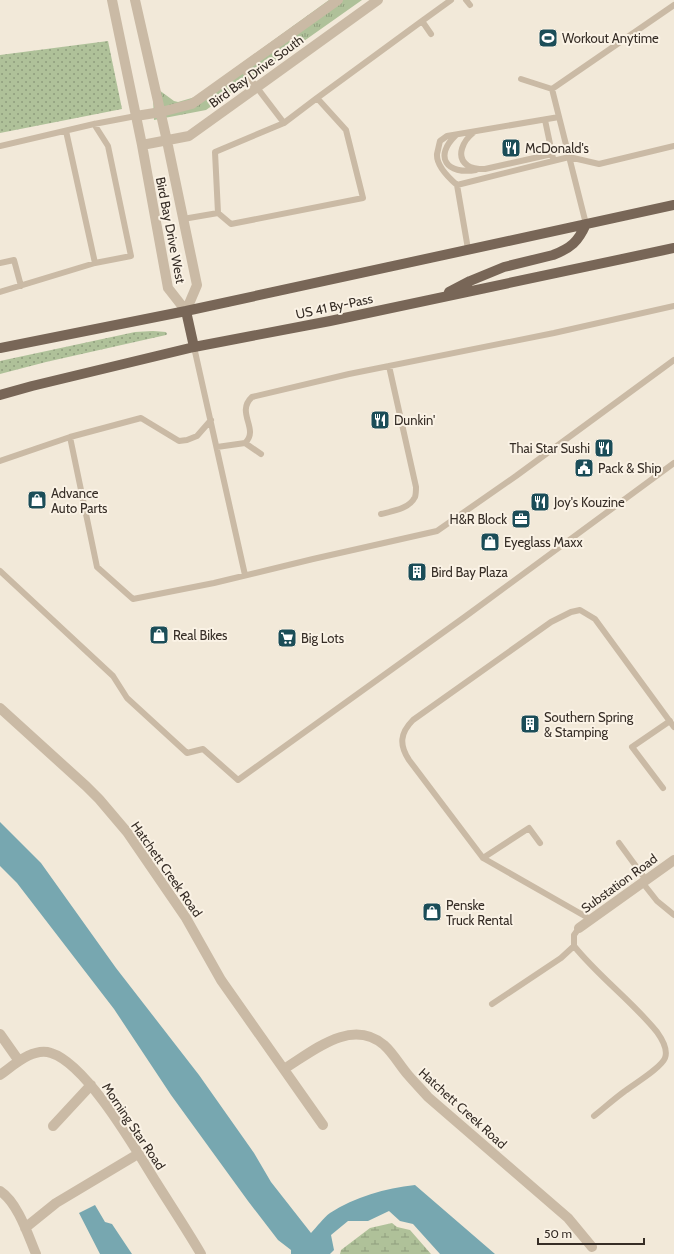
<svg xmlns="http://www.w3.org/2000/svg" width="674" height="1254" font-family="Cabin,sans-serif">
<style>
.grass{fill:url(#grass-dots)}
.wetland{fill:url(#wetland-marsh)}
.park{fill:url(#park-tufts)}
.water{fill:#77a7b0}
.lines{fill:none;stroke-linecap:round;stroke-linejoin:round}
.lane{stroke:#cabaa5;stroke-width:6}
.street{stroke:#cabaa5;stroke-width:10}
.primary{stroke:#786657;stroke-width:10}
.labels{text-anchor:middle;stroke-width:4;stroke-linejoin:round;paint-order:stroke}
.poi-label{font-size:13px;fill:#362d26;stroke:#faf2e5;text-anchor:start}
.street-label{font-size:13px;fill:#362d26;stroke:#faf2e5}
</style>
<defs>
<pattern id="grass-dots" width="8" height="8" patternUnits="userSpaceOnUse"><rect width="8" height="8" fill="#afc199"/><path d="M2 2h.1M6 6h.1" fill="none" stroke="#8f9d7d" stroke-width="1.8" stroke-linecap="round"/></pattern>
<pattern id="wetland-marsh" width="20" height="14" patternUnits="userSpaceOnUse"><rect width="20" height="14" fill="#afc199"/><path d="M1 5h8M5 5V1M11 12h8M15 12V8" fill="none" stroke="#8f9d7d"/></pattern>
<pattern id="park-tufts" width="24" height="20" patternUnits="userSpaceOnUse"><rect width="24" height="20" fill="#afc199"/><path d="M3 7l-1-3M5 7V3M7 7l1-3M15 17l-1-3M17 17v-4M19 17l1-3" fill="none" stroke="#8f9d7d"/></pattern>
</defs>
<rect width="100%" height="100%" fill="#f2e9d9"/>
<!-- grass -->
<path class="grass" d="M108,41L122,109L0,133V55Z
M153,331L166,332L167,334L166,335L46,362L0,374V361L135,332Z"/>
<!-- wetland -->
<path class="wetland" d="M392,1223L397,1227L410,1230L431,1254H340L341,1250L370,1228Z"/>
<!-- park -->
<path class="park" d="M329,0H362L206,110L154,120L151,51L159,90L174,101L178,102L195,97Z"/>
<!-- water -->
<path class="water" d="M0,822L41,863L116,968L199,1075L254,1153L271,1182L311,1233C317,1227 323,1218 330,1213C355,1197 385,1188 415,1185L495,1254H440L413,1224L400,1221L389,1211L368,1221H348L331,1235L334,1250L330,1254H291V1250L278,1240L248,1201L171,1095L114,1009L17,883L0,866Z
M95,1205L105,1222L112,1224L132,1254H100L79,1213Z"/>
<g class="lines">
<!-- lane -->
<path class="lane" d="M466,0L470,5
M431,34L422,21L451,0
M242,68L284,123L215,152L218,213L231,224L363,198L346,130L317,98L284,123
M521,79L552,89
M317,98L422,21
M559,117L447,136L440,141C439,145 438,150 437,154C436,166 449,178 457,185L569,157L599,164L674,146
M545,120L553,158
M66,131L95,263
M473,133C464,140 455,156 467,165C472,169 479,169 485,169L552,154
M456,135C433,157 447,175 476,170
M0,146L94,124L136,116
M457,185L468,249
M183,219L218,213
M586,224L552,89L674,5
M0,263L14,260L21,286
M0,292L95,263L131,256L108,146L94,124
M194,347L245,575
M70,437L97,567L133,599L214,583L313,559L437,531L516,476L674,360
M245,443L261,454
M217,447L245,443C260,429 235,413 252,397L349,374L554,333L674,306
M0,461L70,437L141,418L179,441L187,440L197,436L211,420
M381,514C393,511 409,509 415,497C416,494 416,490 416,487L389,366
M0,571L113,676L127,698L187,753L203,749L238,780L466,616L674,463
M663,788L632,747L670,721
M540,843L529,828L483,858L590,919
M619,843L646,880
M483,858L409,760C399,745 400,733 413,720L551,622L571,612L580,610L595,619L674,727
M642,882L657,901L674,915
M579,928L574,935V946C599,977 632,1001 657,1032C662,1039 668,1050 665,1058C661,1068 634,1084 625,1091C614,1099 604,1108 594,1116
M492,1004L561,958L574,946"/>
<!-- street -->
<path class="street" d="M112,0L142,145L168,288L186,311L197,285L167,141L135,0
M136,116L161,112L192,104L338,0
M142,145L189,136L378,0
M0,708L86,786L99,799L127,832L186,918L221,980L323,1125
M579,928L674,860
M0,1034L19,1061
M284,1069C312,1052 351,1017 384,1045C394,1054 400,1066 409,1076C415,1083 422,1090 428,1097L568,1218L592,1247
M0,1075C14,1065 33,1047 51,1053C87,1064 136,1150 156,1182C171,1206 187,1230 201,1254
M53,1126L91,1085
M0,1191C18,1203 28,1235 36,1254
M25,1228L56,1203L138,1154"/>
<!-- primary -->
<path class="primary" d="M449,292L470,281L504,267L553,255C571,248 578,242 586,224
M186,311L194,347
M0,348L186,311L674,205
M0,395L32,386L194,347L330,321L674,248"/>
</g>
<!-- icons -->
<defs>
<symbol id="stadium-square" viewBox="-11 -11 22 22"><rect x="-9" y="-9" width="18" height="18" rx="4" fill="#1b4d58" stroke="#faf2e5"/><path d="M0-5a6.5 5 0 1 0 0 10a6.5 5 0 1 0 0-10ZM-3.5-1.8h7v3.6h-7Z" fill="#fff"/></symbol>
<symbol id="restaurant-square" viewBox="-11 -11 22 22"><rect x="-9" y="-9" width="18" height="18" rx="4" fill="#1b4d58" stroke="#faf2e5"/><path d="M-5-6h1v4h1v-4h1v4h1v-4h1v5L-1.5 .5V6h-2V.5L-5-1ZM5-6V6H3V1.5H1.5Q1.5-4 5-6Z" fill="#fff"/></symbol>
<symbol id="civic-square" viewBox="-11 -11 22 22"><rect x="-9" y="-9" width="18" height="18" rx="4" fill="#1b4d58" stroke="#faf2e5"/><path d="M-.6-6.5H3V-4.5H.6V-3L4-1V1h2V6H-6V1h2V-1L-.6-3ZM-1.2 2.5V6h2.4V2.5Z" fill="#fff"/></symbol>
<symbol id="shop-square" viewBox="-11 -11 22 22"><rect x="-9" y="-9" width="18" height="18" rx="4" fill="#1b4d58" stroke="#faf2e5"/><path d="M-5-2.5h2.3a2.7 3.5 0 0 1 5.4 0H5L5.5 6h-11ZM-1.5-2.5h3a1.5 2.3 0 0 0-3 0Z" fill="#fff"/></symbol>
<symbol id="office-square" viewBox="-11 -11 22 22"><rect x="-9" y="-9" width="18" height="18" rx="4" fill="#1b4d58" stroke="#faf2e5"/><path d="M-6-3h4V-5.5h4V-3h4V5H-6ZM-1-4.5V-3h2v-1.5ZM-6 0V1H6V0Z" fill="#fff"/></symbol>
<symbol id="building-square" viewBox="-11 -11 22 22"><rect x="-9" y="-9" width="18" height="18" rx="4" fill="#1b4d58" stroke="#faf2e5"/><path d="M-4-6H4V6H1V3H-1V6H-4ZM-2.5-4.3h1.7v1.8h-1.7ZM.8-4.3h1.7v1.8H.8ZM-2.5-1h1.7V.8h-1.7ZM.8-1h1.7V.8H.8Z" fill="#fff"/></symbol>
<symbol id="supermarket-square" viewBox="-11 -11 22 22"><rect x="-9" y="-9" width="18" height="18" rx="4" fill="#1b4d58" stroke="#faf2e5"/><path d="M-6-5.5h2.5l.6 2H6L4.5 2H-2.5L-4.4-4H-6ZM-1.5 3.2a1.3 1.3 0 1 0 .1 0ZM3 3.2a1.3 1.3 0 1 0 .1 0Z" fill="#fff"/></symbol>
</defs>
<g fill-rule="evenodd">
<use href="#stadium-square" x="537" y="27" width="22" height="22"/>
<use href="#restaurant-square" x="500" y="137" width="22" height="22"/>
<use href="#restaurant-square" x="369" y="409" width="22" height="22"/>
<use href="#restaurant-square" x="593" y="437" width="22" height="22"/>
<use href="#civic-square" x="573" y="457" width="22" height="22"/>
<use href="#shop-square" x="26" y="489" width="22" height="22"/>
<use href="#restaurant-square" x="529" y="491" width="22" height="22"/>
<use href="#office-square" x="510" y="508" width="22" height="22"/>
<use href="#shop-square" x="479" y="531" width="22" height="22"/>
<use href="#building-square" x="406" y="561" width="22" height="22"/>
<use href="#shop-square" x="148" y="624" width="22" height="22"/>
<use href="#supermarket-square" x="276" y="627" width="22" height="22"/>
<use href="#building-square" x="519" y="713" width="22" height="22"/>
<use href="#shop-square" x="421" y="901" width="22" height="22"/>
</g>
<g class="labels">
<!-- poi labels -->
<g class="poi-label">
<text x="562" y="43">Workout Anytime</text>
<text x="525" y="153">McDonald's</text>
<text x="394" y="425">Dunkin'</text>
<text x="590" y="453" text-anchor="end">Thai Star Sushi</text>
<text x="598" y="473">Pack &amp; Ship</text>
<text x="51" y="498">Advance<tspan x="51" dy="15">Auto Parts</tspan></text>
<text x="554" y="507">Joy's Kouzine</text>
<text x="507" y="524" text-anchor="end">H&amp;R Block</text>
<text x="504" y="547">Eyeglass Maxx</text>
<text x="431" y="577">Bird Bay Plaza</text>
<text x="173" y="640">Real Bikes</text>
<text x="301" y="643">Big Lots</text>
<text x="544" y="722">Southern Spring<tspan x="544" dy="15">&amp; Stamping</tspan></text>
<text x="446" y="910">Penske<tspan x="446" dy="15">Truck Rental</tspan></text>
</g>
<!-- street labels -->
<g class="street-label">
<text transform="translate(256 71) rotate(-36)" y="5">Bird Bay Drive South</text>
<text transform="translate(171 230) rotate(79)" y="5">Bird Bay Drive West</text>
<text transform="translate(334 306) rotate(-12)" y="5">US 41 By-Pass</text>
<text transform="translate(167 869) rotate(55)" y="5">Hatchett Creek Road</text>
<text transform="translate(619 883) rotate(-36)" y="5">Substation Road</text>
<text transform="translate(463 1108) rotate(42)" y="5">Hatchett Creek Road</text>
<text transform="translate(134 1126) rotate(56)" y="5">Morning Star Road</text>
</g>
</g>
<!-- scale -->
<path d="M538 1238v6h106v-6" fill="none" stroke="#362d26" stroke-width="2"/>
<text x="544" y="1238" font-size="12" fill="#362d26" stroke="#faf2e5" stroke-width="3" paint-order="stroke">50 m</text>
</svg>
